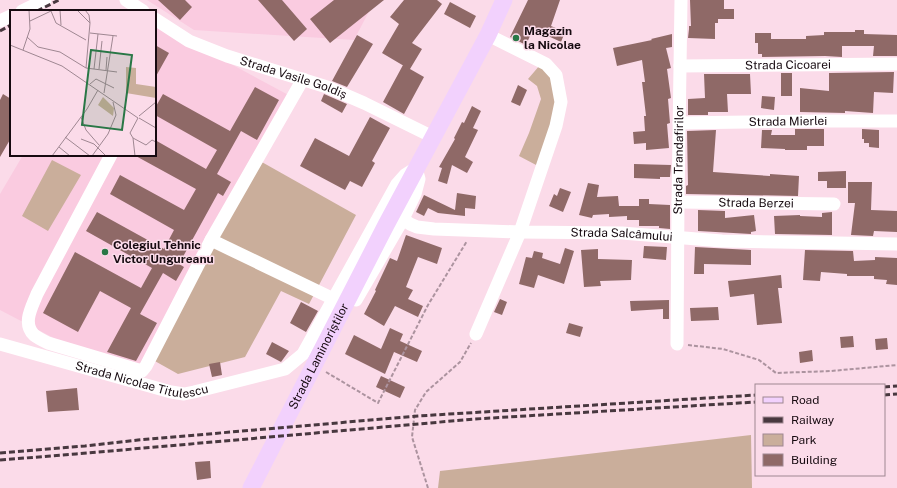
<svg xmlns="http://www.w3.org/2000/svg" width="897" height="488" font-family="'Public Sans',sans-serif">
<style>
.built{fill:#facbe0}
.green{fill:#caae9b}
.building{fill:#8f6967}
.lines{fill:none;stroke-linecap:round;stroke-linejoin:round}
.path{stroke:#ac939f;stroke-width:2;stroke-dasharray:4 2;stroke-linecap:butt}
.minor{stroke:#fff;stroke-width:13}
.major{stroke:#f2d1fd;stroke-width:17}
.rail{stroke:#48383f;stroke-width:3;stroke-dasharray:6 3;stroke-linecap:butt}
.poi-dot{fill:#297746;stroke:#fbdbe9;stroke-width:1.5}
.labels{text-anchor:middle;stroke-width:3;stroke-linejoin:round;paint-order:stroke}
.poi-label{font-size:12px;font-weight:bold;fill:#160a10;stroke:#fbdbe9;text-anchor:start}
.street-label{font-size:12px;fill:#160a10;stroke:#fbdbe9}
.inset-road{fill:none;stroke:#9f8792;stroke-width:1}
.view{fill:#297746;fill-opacity:0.15;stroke:#297746;stroke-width:2}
.inset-edge{fill:none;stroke:#160a10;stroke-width:2}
</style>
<rect width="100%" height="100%" fill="#fbdbe9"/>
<!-- built -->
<path class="built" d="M147,0H375L354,40L194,30Z
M155,23L294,98L140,383L0,310V194L23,155H155Z"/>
<!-- green -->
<path class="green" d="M540,65L553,80L556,98L555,114L538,166L519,156L529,133L541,99L537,86L528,79Z
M52,160L81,175L48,231L22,216Z
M260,161L356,215L309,304L281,291L245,357L178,374L153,360Z
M751,435L752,488H438L440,471Z"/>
<!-- building -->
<path class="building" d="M158,0H185L192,7L180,20Z
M258,0H282L307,29L294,41Z
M334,0H384L330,43L310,19Z
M404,0H437L442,4L412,43L422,49L410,69L424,77L404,114L383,102L403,65L404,66L382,53L399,24L390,17Z
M528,0H560L551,26L565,32L561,42L533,29L526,45L510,37Z
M690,0H724V9H734V19H718V23H715V39L688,38L689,29V26H691Z
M450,2L476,16L470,28L444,14Z
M855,30H864V34L897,35V56H873L874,46H842V57L825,56L762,57V54H758V43H755V33H771V39H806V36L824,35V32H855Z
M672,34V47L666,48L671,68L667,69L671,98L668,99L670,123L667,124L669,148L646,150V143L634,144L633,132L645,131L644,116H646L642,82H645L642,60L617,66L613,48L652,40L651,39Z
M357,35L373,44L347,87L332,81Z
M155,45L169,53L155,78Z
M894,72L893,93L874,92L873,113L845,111V113L800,112V88L829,91V73Z
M781,73H792V96H781Z
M704,74H750L751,94H727L728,112H708V115H688V99L705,98Z
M518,85L527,90L520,106L511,102Z
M255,87L279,100L257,140L241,131L217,174L231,182L223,196L218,193L179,264L184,267L176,281L163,273L140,314L157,323L136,361L107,352L131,308L100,291L78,332L43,313L75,252L141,288L152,268L86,231L97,212L164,249L174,230L110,194L120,175L184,210L196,189L134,155H155V140L206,169L217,150L155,115V108L163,94L230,131Z
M3,94L11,99V138L0,157V100Z
M324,94L347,104L342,113L321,101Z
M762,96L775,97L774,110L761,108Z
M472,106L481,111L473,128L478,130L465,157L473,162L467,173L452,165L447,184L438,181L442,168L439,167L455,139L454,138L462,122L464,123Z
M370,117L390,128L372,161L375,163L362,187L350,181L345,190L300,166L315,138L349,156Z
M795,129H824V146H807V150H785V149L761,148L762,130H772L771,135H795Z
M862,129L879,130V148L869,147V143H864V139H862Z
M716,130L713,172L770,176V174L799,176L798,196L686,194V186L688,185L687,131Z
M634,164L671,165L670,177H660V179L634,178Z
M846,171V188H827V181H818V172Z
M848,182H872L871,210L897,211V232L874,231L873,236L851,235L855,203H848Z
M588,183L599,185L597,197L618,196L619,206H639V199H649V204L670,205V229L659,228V226H639V220H627V216L609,217V214L593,215L592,218L579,215Z
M560,188L571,192L563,212L549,206L554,194L557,196Z
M457,193L476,196L475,209L465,208V216L438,213L428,208L424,216L416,212L424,195L455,210Z
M698,210L725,211V218L754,215L756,231L751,232V234L698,231Z
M832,212V235L775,234L774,216L800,215V216L822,217V213Z
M406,235L442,248L437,264L418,257L406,287L413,290L408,299L423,306L418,317L395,306L384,326L364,314L376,291L375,290L390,258L397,261Z
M644,246L667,247L666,260L643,258Z
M695,247L751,250V265L704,264V274H694Z
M565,248L574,251L564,284L538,275L534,288L519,284L526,257L532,258L534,251L543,253L542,258L560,264Z
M598,249V259L632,260L631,280L600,281L601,286L584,287L581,250Z
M805,250L853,251L854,261L875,260V257L897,258V285L886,284L887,280L874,279V276H847V274L821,272L820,281L803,280Z
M781,275L782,288H778L782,323L757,325L754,294L730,297L728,281Z
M500,299L507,302L502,315L494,312Z
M669,300V319H663V309L631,311L630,301Z
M301,302L318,311L306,332L290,323Z
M718,307L719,320L691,321L690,308Z
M569,323L583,327L580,337L566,333Z
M390,328L403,334L400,341L422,351L417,362L394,352L385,374L345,354L354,335L381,349Z
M853,336L854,347L841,348L840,337Z
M887,338L888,349L876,350L875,339Z
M272,342L289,351L281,362L266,354Z
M812,350L813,361L800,363L799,352Z
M220,362L222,375L212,377L209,364Z
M381,376L405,387L400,398L376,387Z
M77,388L79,410L48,412L46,391Z
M210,461L211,478L197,480L195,462Z"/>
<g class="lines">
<!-- path -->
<path class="path" d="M688,345L723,349L759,360L776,373L831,371L897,365
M326,372L378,403L428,305L467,241
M428,488L412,437L415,410L426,392L460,362L471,343"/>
<!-- minor -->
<g class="minor">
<path d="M126,0L143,11"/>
<path d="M22,11L45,0"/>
<path id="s1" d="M155,19L189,41L227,56L327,87L364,103L433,137"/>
<path d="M0,21L11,16"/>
<path id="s2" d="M680,66L897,64"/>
<path id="s3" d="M679,123L823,121H897"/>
<path d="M111,155L37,294C32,307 22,323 34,335C38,338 44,341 48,343L142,371L146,366L211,240L303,79"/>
<path id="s4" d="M678,202L834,204"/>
<path id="s5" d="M403,219L410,224L417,227L434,229L520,232L622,233L722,241L897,244"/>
<path d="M211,240L342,303"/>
<path d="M476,334L520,232L556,126L561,102L556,75L546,64L488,35"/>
<path id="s6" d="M0,344L171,392L184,394L194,392L285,369L303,354L397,184L405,175L416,168L419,179L415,194L403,219L356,300"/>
<path id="s7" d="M677,344L678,202L681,0"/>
</g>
<!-- major -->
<path class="major" id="s8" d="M251,488L386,225L488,35L504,0"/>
<!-- rail -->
<path class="rail" d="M37,11L59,0
M0,31L11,25
M884,387L897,386
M884,395L897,394
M0,453L85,446L138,440L418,416L756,395
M0,460L76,454L475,419L756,402"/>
</g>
<!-- markers -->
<g class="poi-dot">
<circle cx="516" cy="38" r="4"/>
<circle cx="105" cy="252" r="4"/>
</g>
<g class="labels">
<!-- poi labels -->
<g class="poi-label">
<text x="524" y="35">Magazin<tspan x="524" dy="14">la Nicolae</tspan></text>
<text x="113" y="249">Colegiul Tehnic<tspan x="113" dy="14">Victor Ungureanu</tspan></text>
</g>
<!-- street labels -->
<g class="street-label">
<text dy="4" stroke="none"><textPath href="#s2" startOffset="108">Strada Cicoarei</textPath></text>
<text dy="4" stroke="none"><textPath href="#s1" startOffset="151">Strada Vasile Goldiș</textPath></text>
<text dy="4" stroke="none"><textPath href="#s3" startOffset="109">Strada Mierlei</textPath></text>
<text dy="4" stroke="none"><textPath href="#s7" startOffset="184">Strada Trandafirilor</textPath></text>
<text dy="4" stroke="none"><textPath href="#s4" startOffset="78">Strada Berzei</textPath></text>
<text dy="4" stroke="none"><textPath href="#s5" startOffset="221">Strada Salcâmului</textPath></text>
<text dy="4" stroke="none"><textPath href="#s8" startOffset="148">Strada Laminoriștilor</textPath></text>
<text dy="4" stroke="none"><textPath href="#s6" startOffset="147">Strada Nicolae Titulescu</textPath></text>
</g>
</g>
<!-- overview -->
<g transform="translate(10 10)">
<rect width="146" height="146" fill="#fbdbe9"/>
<path d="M116,57L126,58V74L146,77V88L116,83ZM93,87L104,98L103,106L88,95Z" fill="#caae9b"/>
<path class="inset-road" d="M50,0L51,15M67,0L80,13M75,0L79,5L80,13L76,58M41,1L46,13L76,30M20,11L41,1M80,23L107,26M17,27L28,37L50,42L76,58L107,62M0,35L52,56L128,108M13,40L20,19L19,0M84,59L88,24M89,59L92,31M96,60L97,47M80,74L86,69L104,78M94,83L103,26M129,106L146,92M71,107L76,120L89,135M129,108L146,118M55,127L80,146M123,128L136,135L142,130L146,132M71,129L84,134L96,146M49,137L60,146M42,146L77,99L88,80M82,146L98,124L106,105L103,92M125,146L123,128L120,123L128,108"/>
<path class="view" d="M81,40L122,45L112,120L72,115Z"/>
<rect width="146" height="146" class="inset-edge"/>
</g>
<!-- legend -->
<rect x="755" y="384" width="130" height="92" fill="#fbdbe9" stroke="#9f8792"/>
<rect x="763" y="397" width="20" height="6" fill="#f2d1fd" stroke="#9f8792"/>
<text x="791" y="404" font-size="12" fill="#160a10">Road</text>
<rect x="763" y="417" width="20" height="6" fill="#48383f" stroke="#9f8792"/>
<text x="791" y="424" font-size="12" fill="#160a10">Railway</text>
<rect x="763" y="434" width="20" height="12" fill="#caae9b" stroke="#9f8792"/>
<text x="791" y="444" font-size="12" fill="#160a10">Park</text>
<rect x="763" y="454" width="20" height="12" fill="#8f6967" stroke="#9f8792"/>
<text x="791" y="464" font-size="12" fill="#160a10">Building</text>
</svg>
